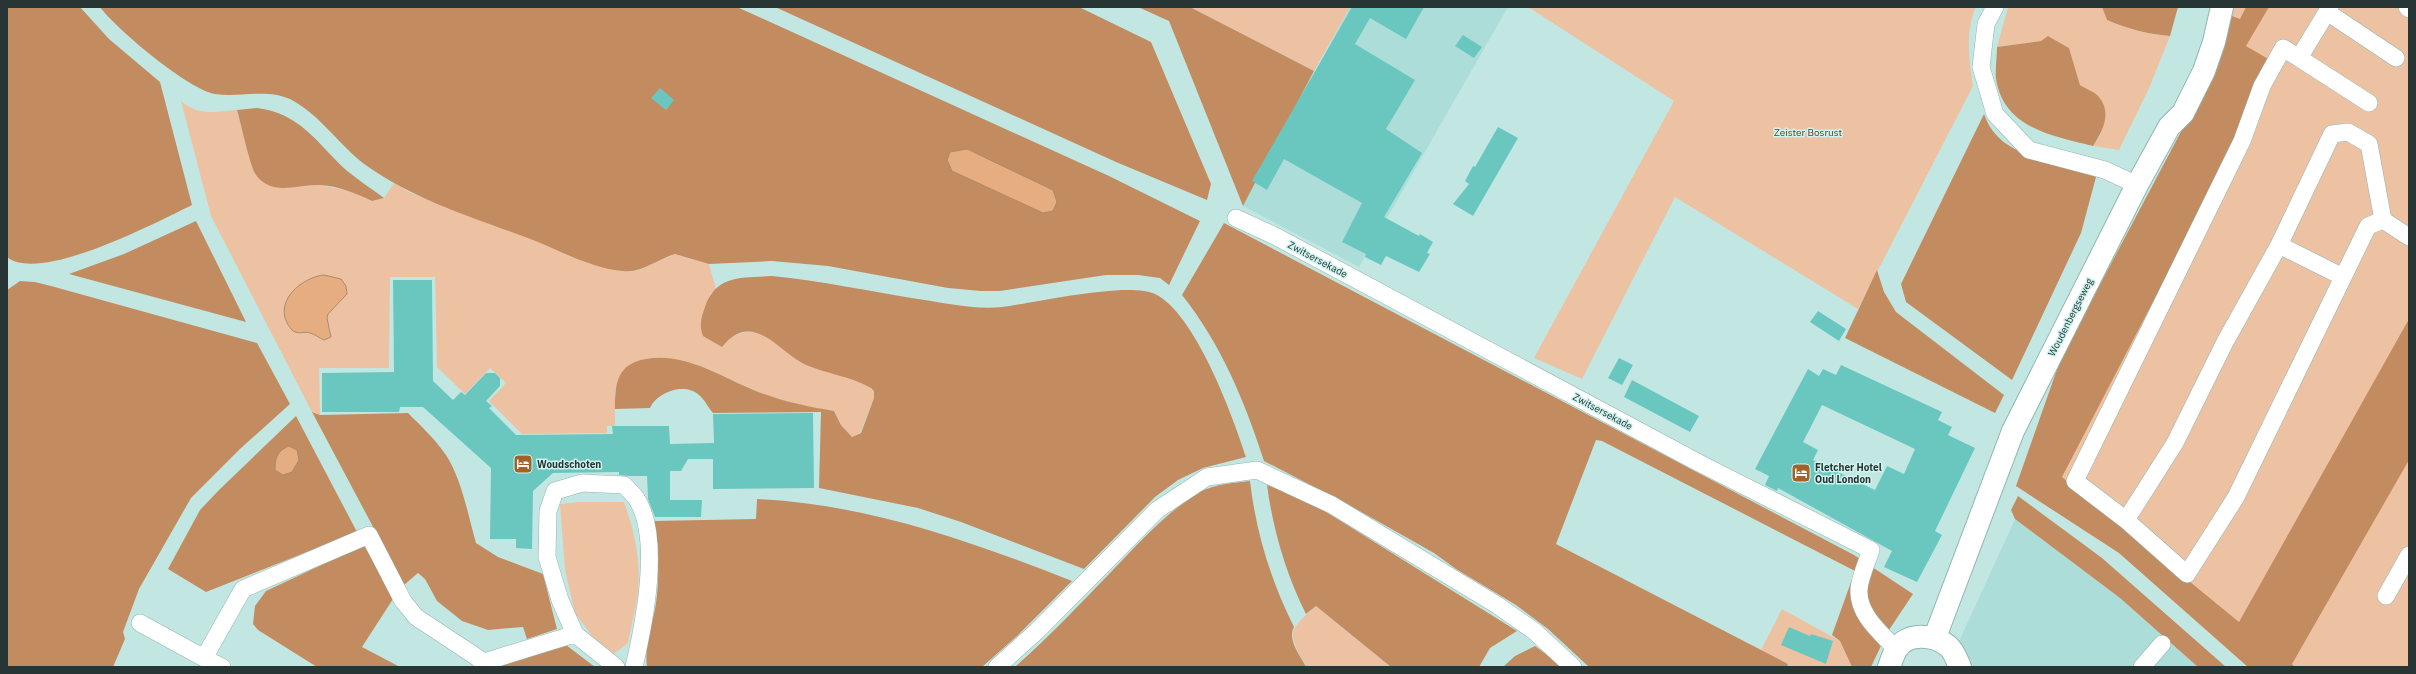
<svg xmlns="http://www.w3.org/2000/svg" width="2416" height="674" font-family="'IBM Plex Sans',sans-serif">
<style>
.built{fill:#adddd8}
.green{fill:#edc2a2;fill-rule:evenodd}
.forest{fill:#c38c60;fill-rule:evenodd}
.water{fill:#e6ad80;stroke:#ad8969}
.building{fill:#6ac7c0;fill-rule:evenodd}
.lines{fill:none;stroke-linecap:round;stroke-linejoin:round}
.minor-casing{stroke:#91b5b1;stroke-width:18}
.major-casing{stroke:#91b5b1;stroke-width:24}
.minor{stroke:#fff;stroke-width:17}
.major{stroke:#fff;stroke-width:22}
.labels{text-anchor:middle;stroke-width:3;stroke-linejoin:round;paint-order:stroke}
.park-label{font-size:10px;fill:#6d3900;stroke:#cff4f0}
.street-label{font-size:10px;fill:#273534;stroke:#cff4f0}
.poi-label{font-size:10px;font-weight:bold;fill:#273534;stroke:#cff4f0;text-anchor:start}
</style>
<rect width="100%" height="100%" fill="#c2e7e3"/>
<!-- built -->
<path class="built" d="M1350,7H1508L1359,267L1243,206Z
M2015,519L2120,598L2198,667H1966L1956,648Z"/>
<!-- green -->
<path class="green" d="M1190,7H1350L1314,71Z
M1528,7H1976C1965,30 1969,62 1973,86L1858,309L1675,197L1582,379L1534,358L1674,101Z
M2008,7H2102L2107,20C2128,29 2148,34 2170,36L2150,86L2119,150L2093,146L2100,136L2098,96L2080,85L2069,48L2048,36L2041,41L1997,47Z
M2234,7H2409V667H2248L2119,553L2016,486L2219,60Z
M181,101C199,117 216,111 237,110L255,174L286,188L319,185L352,191L372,201L384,198L394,183L409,192L557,249L623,271L638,270L675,254L709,264L716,289L710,294L728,340C738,333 747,330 760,333C778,338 789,356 805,364C826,375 857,373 874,391V398L860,433L852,437L841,425L834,411L796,405L760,393L692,363L615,390V426H607V433L522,434L489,401L506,383L490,368L465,394L437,367L435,277H390L389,368H319L320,415L312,412L211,216ZM324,275L347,294L328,314L327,318L331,332L321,339L309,332L297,333L289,325L286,312C296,292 298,278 324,275Z
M579,502H624C636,535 643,570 636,604C634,618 630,630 628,643L614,654L592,636L575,613L565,570L560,504Z
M1316,606L1391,667H1306C1288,632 1286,633 1316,606Z
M1782,609L1840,641L1852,667H1787L1788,664L1761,650Z"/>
<!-- forest -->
<path class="forest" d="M7,7H80L109,39L160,82L192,205C157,222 40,284 7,257Z
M100,7H737L1109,176L1200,221L1169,285L1160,278L1138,275H1106L1000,291H981L948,288L828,266L772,261L709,264L675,254C658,259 642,273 623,271C595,269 564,253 538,242C481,220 418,202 367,166C339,146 321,115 290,99C265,88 240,98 215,94C189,90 116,29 100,7ZM968,149L979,155L969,178L952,171Z
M775,7H1079L1151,42L1211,184L1207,200L1116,162Z
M1138,7H1190L1314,71L1243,206L1169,21Z
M2102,7H2178L2170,36C2148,34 2128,29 2107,20Z
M2246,7H2269L2246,46L2270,60L2238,138L2062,477L2239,622L2409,319V460L2292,664L2295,667H2248L2119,553L2016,486L2061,358L2219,60L2232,16L2240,19Z
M2048,36L2069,48L2080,85C2086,89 2095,92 2099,97C2112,113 2103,131 2093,146C2052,136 2004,128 1996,79C1995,69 1997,57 1997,47L2041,41Z
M257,108C300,113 317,143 346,170C358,180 372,189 384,198L372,201C355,193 339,186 320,185C298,184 272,197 256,175C250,167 241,123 237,110Z
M1984,114C2001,163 2059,157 2096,177L2081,233L2012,380L1906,302L1901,284Z
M196,221L246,322L69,274L124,254Z
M1224,223L1854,555L1913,594L1887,633L1871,667H1852L1840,641L1832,635L1855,571L1602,441L1596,440L1556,544L1788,664L1787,667H1589L1548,629L1516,605L1456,569L1434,553L1349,505L1264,461C1245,402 1221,344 1182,295Z
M1877,270L1884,292L1896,312L2004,395L1995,413L1845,338Z
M772,276C821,281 869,291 918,299C945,303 975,310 1002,307C1034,303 1128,281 1155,294C1195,313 1233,416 1246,457L1203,468L1178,480L1155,497L1084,569L961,522L918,508L819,488L821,412L713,413C708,407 704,399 699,395C685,382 657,392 650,408L615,409C615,383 617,364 646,359C688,352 723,379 761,393C785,402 809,407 834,411L841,425L852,437L861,433L874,398V391L871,388C850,376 827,374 806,365C779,353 753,308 722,347L703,336C699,325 701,318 705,307C716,274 743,278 772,276Z
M20,281L35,282L51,286L257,343L290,404L240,449L191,498L139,589L123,632L125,639L113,667H7V290Z
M312,412L320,415L408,413C421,426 435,439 446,455C462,480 468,515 476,543L498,557L543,574L557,629L527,639L523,627L488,630L462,621L437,601L425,579L418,573L404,585Z
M296,416L357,532L206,592L168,569L200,510L219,490Z
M1250,481C1256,533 1271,581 1294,627C1287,640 1300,655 1306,667H1015C1049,637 1080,604 1112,571C1139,543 1166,512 1200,492C1215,484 1233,483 1250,481Z
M1267,485L1307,500L1517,631L1490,648L1479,667H1391L1316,606L1306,614C1286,574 1273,530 1267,485Z
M2018,496L2102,558L2226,667H2198L2120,598L2015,519L2011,510Z
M757,499C867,504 970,541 1072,581L1017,636L982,667H647C644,646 653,624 656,603C660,576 658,548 654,521L756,519Z
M364,545L393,599L362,647L400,667H317L258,630L253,624L255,606L266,591Z
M566,645L595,667H501L503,665Z
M1535,646L1563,667H1503L1515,656Z"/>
<!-- water -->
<path class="water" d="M967,149L1053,190L1057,202L1053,211L1043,213L952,171L947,160L950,152Z
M324,275L341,279L346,286L347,294L328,314L327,318L331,337L324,340C319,338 315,334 310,333C304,331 297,335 292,330C270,305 299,278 324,275Z
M289,446L297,450L299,460L292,472L283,475L275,470C275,458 277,451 289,446Z"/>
<!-- building -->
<path class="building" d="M1352,7H1424L1406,39L1370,18L1355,44L1415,80L1386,129L1422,153L1384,217L1419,236L1420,234L1433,242L1427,253L1430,254L1419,272L1386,256L1381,265L1365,257L1366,254L1342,242L1362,203L1284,159L1267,190L1252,181Z
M1463,35L1482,47L1474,58L1455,46Z
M660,88L674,100L666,110L651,98Z
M1498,127L1518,138L1473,216L1453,204L1469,184L1465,181L1473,166L1475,167Z
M393,280H432L433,381L453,400L461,392L465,395L486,373H495L500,378V386L486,401L492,406L489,408L516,435L613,434L612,426H669L670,444L714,443L713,414L813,413L814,488L713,489V459H688L681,471H670V500H702L701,517H655L648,499L647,476H628L619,475V472L553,473L533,491L532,549L516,548V539H490L491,468L423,407H400L399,412H322V373L394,372Z
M1818,311L1846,329L1839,341L1810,322Z
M1619,358L1633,365L1622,385L1608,378Z
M1841,365L1942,412L1938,420L1952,427L1948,435L1975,448L1935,531L1942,535L1917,582L1884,567L1892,551L1778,488L1777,491L1765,485L1769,476L1755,469L1808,369L1819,376L1823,369L1836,375ZM1822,405L1915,449L1904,474L1887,466L1875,490L1813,460L1818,450L1803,442Z
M1632,380L1699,416L1690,432L1624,397Z
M1789,627L1810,636L1811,634L1833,641L1826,664L1781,645Z"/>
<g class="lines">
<defs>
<path id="minor" d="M1995,7L1986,24L1981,67L1995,114L2029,150L2105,170L2137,185
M2330,7L2299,58L2369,103
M2407,7L2409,9
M2327,12L2396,58
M2299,58L2283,48L2262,86L2242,141L2075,481L2126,520L2187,574L2236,497L2368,226L2383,220L2409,237
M1236,218L1275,236L1699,463L1871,550C1867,562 1860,577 1859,589C1857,614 1881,633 1896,649
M2279,245L2332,134L2348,132L2369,144L2383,220
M2126,520L2175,443L2225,342L2279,245L2343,277
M2386,596L2409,555
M140,623L204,658
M222,667L204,658L243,589L369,535L403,601L416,617L484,662
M482,667L484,662L575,634
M616,667L575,634L560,600L547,557L548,511L555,491L582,483L624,485C628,489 633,494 636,498C662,537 644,624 634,667
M997,667L1037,631L1157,510L1207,477L1257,470L1332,505L1497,605L1534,631L1573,667
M2142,667L2162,644"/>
<path id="major" d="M1935,637L2013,431L2137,185L2169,127L2183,113L2204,71L2214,42L2222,7
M1889,667C1891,662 1893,655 1896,650C1906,632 1934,634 1948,646C1954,651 1957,660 1960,667"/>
</defs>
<!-- minor casing -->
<use href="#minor" class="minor-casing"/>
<!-- major casing -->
<use href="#major" class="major-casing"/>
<!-- minor -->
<use href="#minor" class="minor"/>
<!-- major -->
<use href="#major" class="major"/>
</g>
<!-- icons -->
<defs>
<symbol id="hotel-square" viewBox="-11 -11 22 22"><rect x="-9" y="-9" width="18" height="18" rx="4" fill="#a2632b" stroke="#cff4f0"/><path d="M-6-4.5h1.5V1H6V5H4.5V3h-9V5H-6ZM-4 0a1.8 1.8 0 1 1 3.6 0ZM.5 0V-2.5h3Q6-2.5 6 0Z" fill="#fff"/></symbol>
</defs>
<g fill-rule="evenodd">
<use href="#hotel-square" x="512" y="453" width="22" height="22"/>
<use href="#hotel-square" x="1790" y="462" width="22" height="22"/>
</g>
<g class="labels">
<!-- park labels -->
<g class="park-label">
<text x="1808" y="136">Zeister Bosrust</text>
</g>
<!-- street labels -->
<g class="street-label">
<text transform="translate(1318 259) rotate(28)" y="4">Zwitsersekade</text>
<text transform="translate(2070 317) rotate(-63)" y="4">Woudenbergseweg</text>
<text transform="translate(1603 411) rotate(28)" y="4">Zwitsersekade</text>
</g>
<!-- poi labels -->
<g class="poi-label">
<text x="537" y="468">Woudschoten</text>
<text x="1815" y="471">Fletcher Hotel<tspan x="1815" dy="12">Oud London</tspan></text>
</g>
</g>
<!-- border -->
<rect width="2416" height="674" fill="none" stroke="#273534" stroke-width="16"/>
</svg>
